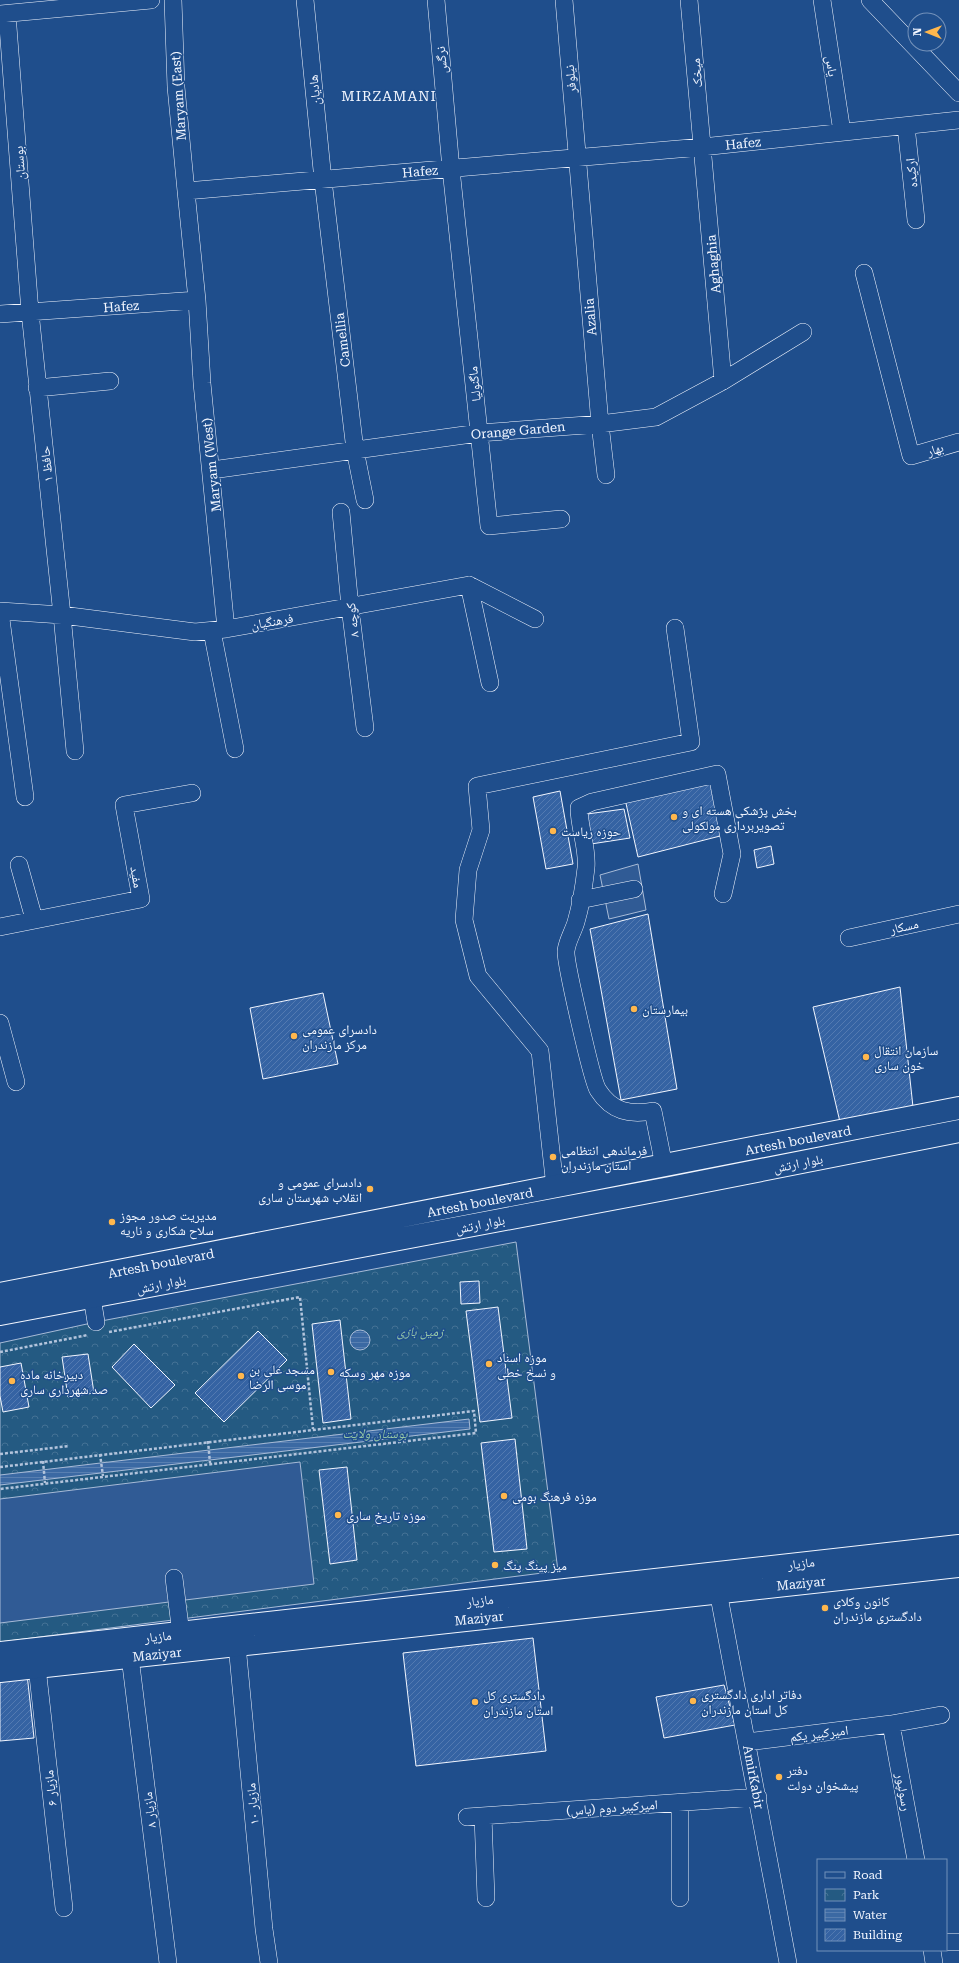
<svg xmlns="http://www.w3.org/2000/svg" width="959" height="1963" font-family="'Roboto Serif','Noto Naskh Arabic',serif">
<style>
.park{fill:url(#park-crowns);stroke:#a8bbd7}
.parking{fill:#305b95;stroke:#a8bbd7}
.water{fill:url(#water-rules);stroke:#a8bbd7}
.building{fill:url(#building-hatch);stroke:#f2f6ff}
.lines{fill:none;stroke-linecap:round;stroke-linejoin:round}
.minor-casing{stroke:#f2f6ff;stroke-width:18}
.major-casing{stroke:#f2f6ff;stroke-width:24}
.path{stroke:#b3c4dc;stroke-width:2.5;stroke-dasharray:3 2;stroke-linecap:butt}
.minor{stroke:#1f4e8c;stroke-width:17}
.major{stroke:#1f4e8c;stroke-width:22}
.poi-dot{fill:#ffb74d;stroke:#1f4e8c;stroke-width:1.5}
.labels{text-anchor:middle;stroke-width:3;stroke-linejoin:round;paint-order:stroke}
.street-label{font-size:13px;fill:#f2f6ff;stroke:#1f4e8c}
.poi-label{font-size:13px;fill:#f2f6ff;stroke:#1f4e8c;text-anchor:start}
.park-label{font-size:13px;font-style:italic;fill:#97c8a6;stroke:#1f4e8c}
.neighbourhood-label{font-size:14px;letter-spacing:1px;fill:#f2f6ff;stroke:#1f4e8c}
</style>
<defs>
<pattern id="park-crowns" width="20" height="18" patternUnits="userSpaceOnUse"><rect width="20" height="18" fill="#245a82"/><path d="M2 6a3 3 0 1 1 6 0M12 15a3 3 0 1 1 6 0" fill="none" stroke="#447295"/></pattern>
<pattern id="water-rules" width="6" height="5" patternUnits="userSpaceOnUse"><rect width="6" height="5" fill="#3b69a3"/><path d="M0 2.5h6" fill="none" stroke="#587fb1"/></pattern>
<pattern id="building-hatch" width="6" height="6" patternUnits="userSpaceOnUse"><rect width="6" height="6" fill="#3563a3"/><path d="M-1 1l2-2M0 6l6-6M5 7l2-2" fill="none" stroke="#537ab1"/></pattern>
</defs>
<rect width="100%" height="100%" fill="#1f4e8c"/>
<!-- park -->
<path class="park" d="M516,1242L558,1571L0,1642V1343L96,1322Z"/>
<!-- parking -->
<path class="parking" d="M638,864L646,910L609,919L600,875Z
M300,1462L314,1584L0,1623V1499Z"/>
<!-- water -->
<path class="water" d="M350 1340a10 10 0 1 1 20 0a10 10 0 1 1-20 0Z
M469,1419L470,1429L0,1485V1475Z"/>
<!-- building -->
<path class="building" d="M712,780L724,835L638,857L625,799Z
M560,791L573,864L546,869L533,797Z
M624,809L630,838L591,844L587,814Z
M771,846L774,864L757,868L754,850Z
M648,914L677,1089L621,1100L590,929Z
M900,987L913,1107L840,1122L813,1007Z
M323,993L338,1064L263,1079L250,1008Z
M479,1281L480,1303L461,1304L460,1282Z
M498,1307L512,1418L480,1422L466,1311Z
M340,1320L351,1419L323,1423L312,1324Z
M258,1331L287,1360L224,1422L195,1393Z
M134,1344L175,1385L151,1408L112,1367Z
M88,1354L94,1393L68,1397L62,1357Z
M21,1363L29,1407L3,1412L0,1396V1367Z
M515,1439L527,1549L494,1552L481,1443Z
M347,1467L357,1560L330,1564L319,1470Z
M533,1638L546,1751L416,1766L403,1653Z
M27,1674L34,1738L0,1741V1677Z
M724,1685L735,1725L664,1738L656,1697Z"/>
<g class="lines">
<defs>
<path id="minor" d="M173,0L176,87L186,191
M305,0L323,180L355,450L365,500
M436,0L451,169L489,526L561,519
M564,0L600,424L606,475
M689,0L723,381
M822,0L842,132
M870,0L959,93
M0,14L151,0
M7,14L30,312L62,615L75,751
M906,126L916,220
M864,273L911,456L959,442
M197,300L202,383L226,629
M0,314L197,300L186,191L702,147L959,120
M37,388L110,381
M212,470L479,433L600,424L656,417L723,381L803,332
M341,512L350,607L365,728
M469,585L490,683
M0,611L62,615L195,632L226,629L469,585L535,619
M0,612L25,797
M212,631L235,749
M19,865L34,919
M580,900L634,889
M0,927L141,899L124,805L192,793
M849,938L959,914
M0,1023L16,1082
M664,1166L653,1111C630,1115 612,1112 598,1090C592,1081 565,961 566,951C567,941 573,932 576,922C581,905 584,886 586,868C588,848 579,828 579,808L592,802L717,774L732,854L723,894
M555,1187L540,1051L478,976L464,920L468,870L481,830L477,786L691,742L675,628
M92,1297L96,1322
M174,1578L181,1634
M718,1591L788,1963
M237,1645L264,1929L269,1963
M130,1657L168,1963
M37,1667L64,1908
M891,1724L916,1860
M747,1742L891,1724L941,1715
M483,1816L486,1898
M467,1817L758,1797
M680,1898V1803
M946,1942H959
M932,1950L934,1963"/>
<path id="major" d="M0,1294L959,1108
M0,1314L670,1188L959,1131
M0,1653L959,1546
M0,1671L959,1566"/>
</defs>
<!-- minor casing -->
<use href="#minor" class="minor-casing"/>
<!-- major casing -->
<use href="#major" class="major-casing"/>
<!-- path -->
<path class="path" d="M109,1332L300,1297L313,1429
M0,1352L88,1335
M208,1441L210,1463
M0,1454L69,1446
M100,1454L103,1476
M43,1461L45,1483
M0,1467L474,1411L476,1433L0,1489"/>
<!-- minor -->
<use href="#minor" class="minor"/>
<!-- major -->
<use href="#major" class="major"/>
</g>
<!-- markers -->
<g class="poi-dot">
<circle cx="674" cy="817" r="4"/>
<circle cx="553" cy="831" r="4"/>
<circle cx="634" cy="1009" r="4"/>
<circle cx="294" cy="1036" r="4"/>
<circle cx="866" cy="1057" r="4"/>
<circle cx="553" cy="1157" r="4"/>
<circle cx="370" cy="1189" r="4"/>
<circle cx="112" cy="1222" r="4"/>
<circle cx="489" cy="1364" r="4"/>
<circle cx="331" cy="1372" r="4"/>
<circle cx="241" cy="1376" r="4"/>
<circle cx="12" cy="1381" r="4"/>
<circle cx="504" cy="1496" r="4"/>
<circle cx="338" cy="1515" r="4"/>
<circle cx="495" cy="1565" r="4"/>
<circle cx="825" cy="1608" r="4"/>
<circle cx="693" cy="1701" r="4"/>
<circle cx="475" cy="1702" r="4"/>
<circle cx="779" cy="1777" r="4"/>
</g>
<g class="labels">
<!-- street labels -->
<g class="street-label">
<text transform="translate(441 60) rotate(-95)" y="5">نرگس</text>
<text transform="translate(832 66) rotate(81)" y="5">یاس</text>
<text transform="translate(696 73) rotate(-95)" y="5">میخک</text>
<text transform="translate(570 79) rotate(-95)" y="5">نیلوفر</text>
<text transform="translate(314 90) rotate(-96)" y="5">هادیان</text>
<text transform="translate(178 96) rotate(-94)" y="5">Maryam (East)</text>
<text transform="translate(743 143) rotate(-6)" y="5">Hafez</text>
<text transform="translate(19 163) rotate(-94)" y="5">بوستان</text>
<text transform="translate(420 171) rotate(-5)" y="5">Hafez</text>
<text transform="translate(911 173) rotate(-96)" y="5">ارکیده</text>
<text transform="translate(713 264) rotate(-95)" y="5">Aghaghia</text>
<text transform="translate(121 306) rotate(-4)" y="5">Hafez</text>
<text transform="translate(590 317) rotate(-95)" y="5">Azalia</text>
<text transform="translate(342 340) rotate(-97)" y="5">Camellia</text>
<text transform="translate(474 384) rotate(-96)" y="5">ماگنولیا</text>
<text transform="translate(518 430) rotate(-5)" y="5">Orange Garden</text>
<text transform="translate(935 449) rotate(-17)" y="5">بهار</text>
<text transform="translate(46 464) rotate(-96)" y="5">حافظ ۱</text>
<text transform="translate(211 465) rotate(-96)" y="5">Maryam (West)</text>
<text transform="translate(352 620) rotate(-97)" y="5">کوچه ۸</text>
<text transform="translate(272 621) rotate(-10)" y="5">فرهنگیان</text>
<text transform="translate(137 877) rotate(80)" y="5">مفید</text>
<text transform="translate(904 926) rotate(-13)" y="5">مسکار</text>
<text transform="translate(798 1140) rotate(-11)" y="5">Artesh boulevard</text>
<text transform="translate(798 1163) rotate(-11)" y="5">بلوار ارتش</text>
<text transform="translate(480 1202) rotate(-11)" y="5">Artesh boulevard</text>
<text transform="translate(480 1224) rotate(-11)" y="5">بلوار ارتش</text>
<text transform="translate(161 1263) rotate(-11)" y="5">Artesh boulevard</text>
<text transform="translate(161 1284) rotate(-11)" y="5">بلوار ارتش</text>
<text transform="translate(801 1563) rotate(-7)" y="5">مازیار</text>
<text transform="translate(801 1583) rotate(-6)" y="5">Maziyar</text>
<text transform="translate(480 1600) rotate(-6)" y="5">مازیار</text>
<text transform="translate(479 1618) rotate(-6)" y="5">Maziyar</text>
<text transform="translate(158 1636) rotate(-6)" y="5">مازیار</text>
<text transform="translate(157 1654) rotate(-6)" y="5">Maziyar</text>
<text transform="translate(819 1733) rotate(-7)" y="5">امیرکبیر یکم</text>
<text transform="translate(754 1777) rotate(79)" y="5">AmirKabir</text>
<text transform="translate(50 1788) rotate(-96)" y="5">مازیار ۶</text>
<text transform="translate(904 1792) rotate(80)" y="5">رسولپور</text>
<text transform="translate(252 1804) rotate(-95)" y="5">مازیار ١٠</text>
<text transform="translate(612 1807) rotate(-4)" y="5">امیرکبیر دوم (یاس)</text>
<text transform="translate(149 1810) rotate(-97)" y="5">مازیار ٨</text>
</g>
<!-- poi labels -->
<g class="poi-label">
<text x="682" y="815">بخش پژشکی هسته ای و<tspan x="682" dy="15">تصویربرداری مولکولی</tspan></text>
<text x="561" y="836">حوزه ریاست</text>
<text x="642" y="1014">بیمارستان</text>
<text x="302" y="1034">دادسرای عمومی<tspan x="302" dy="15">مرکز مازندران</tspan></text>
<text x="874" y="1055">سازمان انتقال<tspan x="874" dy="15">خون ساری</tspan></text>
<text x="561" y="1155">فرماندهی انتظامی<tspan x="561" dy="15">استان مازندران</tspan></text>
<text x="362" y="1187" text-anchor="end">دادسرای عمومی و<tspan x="362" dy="15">انقلاب شهرستان ساری</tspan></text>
<text x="120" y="1220">مدیریت صدور مجوز<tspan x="120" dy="15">سلاح شکاری و ناریه</tspan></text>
<text x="497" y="1362">موزه اسناد<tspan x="497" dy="15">و نسخ خطی</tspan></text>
<text x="249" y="1374">مسجد علی بن<tspan x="249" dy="15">موسی الرضا</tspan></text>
<text x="339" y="1377">موزه مهر وسکه</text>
<text x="20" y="1379">دبیرخانه ماده<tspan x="20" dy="15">صد شهرداری ساری</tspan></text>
<text x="512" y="1501">موزه فرهنگ بومی</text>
<text x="346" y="1520">موزه تاریخ ساری</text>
<text x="503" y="1570">میز پینگ پنگ</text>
<text x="833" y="1606">کانون وکلای<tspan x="833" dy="15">دادگستری مازندران</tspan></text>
<text x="701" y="1699">دفاتر اداری دادگستری<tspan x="701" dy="15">کل استان مازندران</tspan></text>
<text x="483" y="1700">دادگستری کل<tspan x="483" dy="15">استان مازندران</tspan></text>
<text x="787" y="1775">دفتر<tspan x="787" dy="15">پیشخوان دولت</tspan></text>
</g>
<!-- park labels -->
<g class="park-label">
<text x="420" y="1336">زمین بازی</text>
<text x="375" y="1438">بوستان ولایت</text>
</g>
<!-- neighbourhood labels -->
<g class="neighbourhood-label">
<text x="389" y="101">MIRZAMANI</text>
</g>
</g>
<!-- legend -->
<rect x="817" y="1859" width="130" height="92" fill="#1f4e8c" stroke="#7391ba"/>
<rect x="825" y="1872" width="20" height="6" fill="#1f4e8c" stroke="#7391ba"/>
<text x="853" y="1879" font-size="12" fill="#f2f6ff">Road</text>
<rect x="825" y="1889" width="20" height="12" fill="url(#park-crowns)" stroke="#7391ba"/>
<text x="853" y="1899" font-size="12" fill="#f2f6ff">Park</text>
<rect x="825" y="1909" width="20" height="12" fill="url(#water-rules)" stroke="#7391ba"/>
<text x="853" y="1919" font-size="12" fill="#f2f6ff">Water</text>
<rect x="825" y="1929" width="20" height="12" fill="url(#building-hatch)" stroke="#7391ba"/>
<text x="853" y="1939" font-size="12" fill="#f2f6ff">Building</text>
<!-- north arrow -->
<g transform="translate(927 32) rotate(271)"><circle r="19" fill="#1f4e8c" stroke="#7391ba"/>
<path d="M0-3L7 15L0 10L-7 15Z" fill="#ffb74d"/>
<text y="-6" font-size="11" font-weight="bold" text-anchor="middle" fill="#f2f6ff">N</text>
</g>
</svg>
